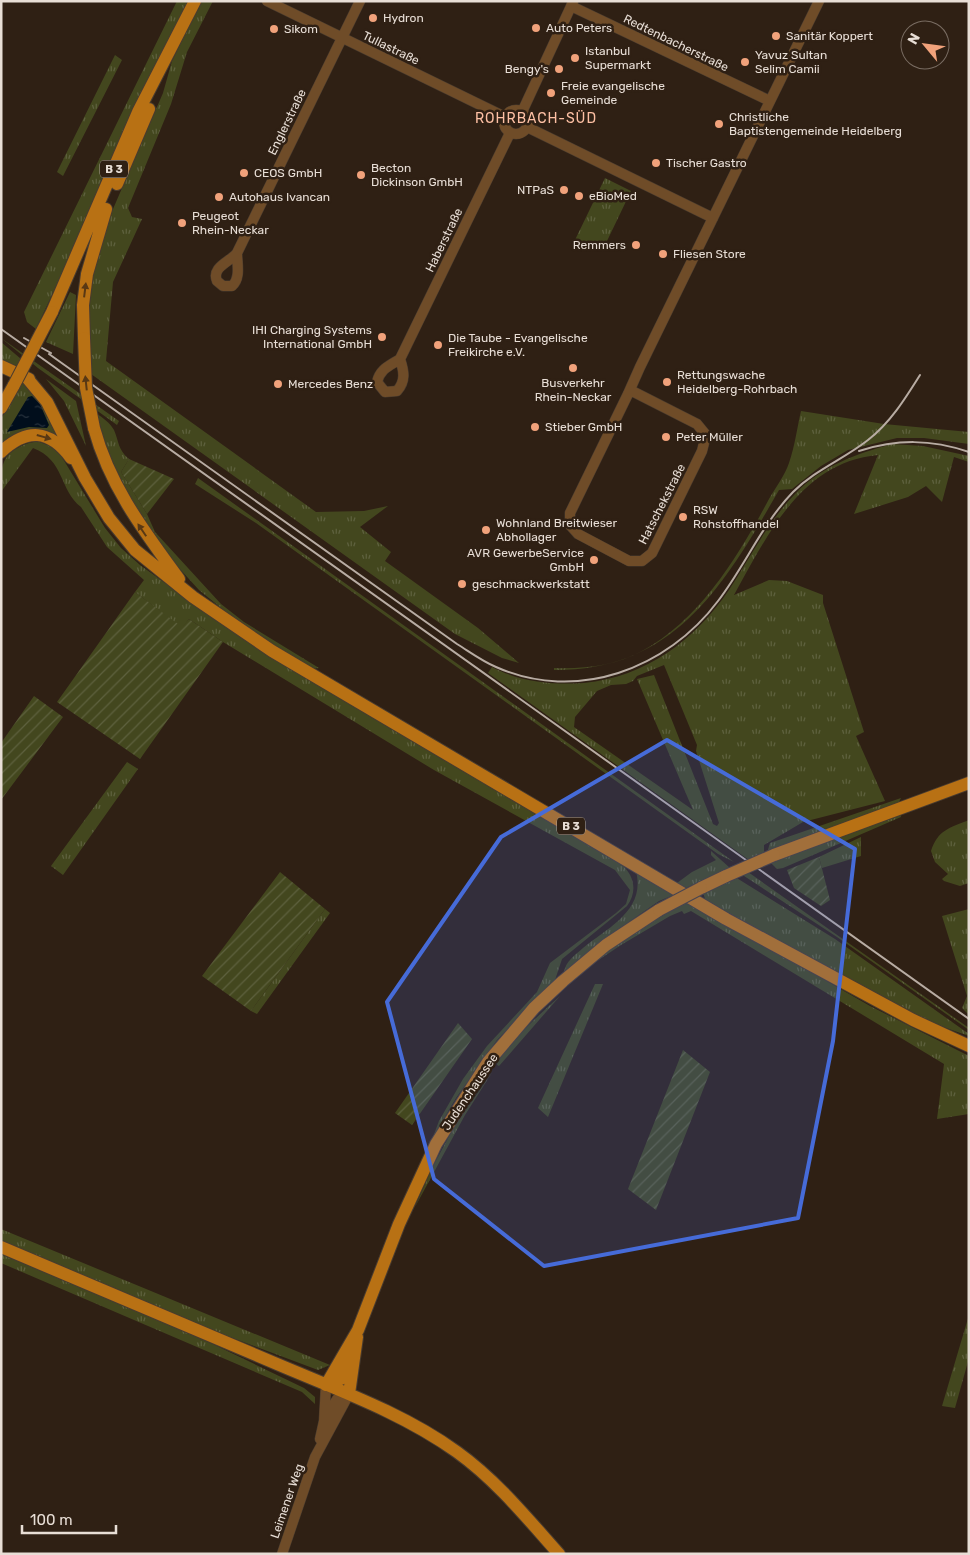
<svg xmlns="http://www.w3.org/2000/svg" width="970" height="1555" font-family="Rubik,sans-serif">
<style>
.grass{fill:url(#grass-tufts);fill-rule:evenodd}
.garden{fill:url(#garden-furrows)}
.water{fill:url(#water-ripples)}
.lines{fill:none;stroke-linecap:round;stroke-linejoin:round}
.minor-casing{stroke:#493b2f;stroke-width:11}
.major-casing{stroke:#493b2f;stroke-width:14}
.minor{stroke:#6f4c28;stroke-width:10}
.major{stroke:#b87114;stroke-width:12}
.rail{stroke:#b8aca3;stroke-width:2}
.major-bridge-casing{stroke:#493b2f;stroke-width:14;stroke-linecap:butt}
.major-bridge{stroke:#b87114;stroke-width:12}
.oneway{fill:#583814}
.marked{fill:#466bd8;fill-opacity:0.2;stroke:#466bd8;stroke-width:4;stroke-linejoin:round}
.poi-dot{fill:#f1a27b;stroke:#2f2014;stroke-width:2}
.labels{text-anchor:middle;stroke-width:5;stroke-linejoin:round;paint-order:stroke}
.shield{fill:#2f2014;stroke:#b0a59c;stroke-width:1}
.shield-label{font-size:11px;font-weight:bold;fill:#e8ded6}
.poi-label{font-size:12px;fill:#e8ded6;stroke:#2f2014;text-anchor:start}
.street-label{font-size:12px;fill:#e8ded6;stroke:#2f2014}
.neighbourhood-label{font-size:14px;letter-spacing:1px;fill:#fdc0a4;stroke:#2f2014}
</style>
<defs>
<pattern id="grass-tufts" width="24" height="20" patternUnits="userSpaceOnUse" patternTransform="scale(1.25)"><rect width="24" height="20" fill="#43471e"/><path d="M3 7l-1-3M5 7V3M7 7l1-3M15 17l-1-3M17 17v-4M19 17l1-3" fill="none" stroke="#5e613e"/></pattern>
<pattern id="garden-furrows" width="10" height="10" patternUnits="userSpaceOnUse" patternTransform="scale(1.25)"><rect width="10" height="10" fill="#43471e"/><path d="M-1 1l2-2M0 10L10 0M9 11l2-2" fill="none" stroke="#5e613e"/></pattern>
<pattern id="water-ripples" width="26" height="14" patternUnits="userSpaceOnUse" patternTransform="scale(1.25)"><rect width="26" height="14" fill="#010e1c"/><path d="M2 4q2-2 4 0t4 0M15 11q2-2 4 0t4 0" fill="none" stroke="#26313c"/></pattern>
</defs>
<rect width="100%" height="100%" fill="#2f2014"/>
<!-- grass -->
<path class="grass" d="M177,1H190L36,329L27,322L24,312Z
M201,1H213L187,52L171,104L128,208L132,217L142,219L113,282L106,361L316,512L364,511L388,506L360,527L391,552L385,561L478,628L519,663L502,658L455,634L91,374L89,294L97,256L110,216L163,93L172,61Z
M115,55L122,60L63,176L57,172Z
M605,178L631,191L607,241L589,247L575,240Z
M70,292L76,295L73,354L46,342Z
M1,338L119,421L117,425L38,368Z
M1,342L21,359L16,367L1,362Z
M46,379L76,401L86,446L64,401Z
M23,381L39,395L62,444L54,438L1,446V419Z
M801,411L884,424L969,432V444L924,438H897L848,450L821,466L792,489L779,490C725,584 675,671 554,670V668C585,669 615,666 642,651C700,620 739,555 769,499C776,487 785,475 789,463C795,446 797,428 801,411Z
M96,413C103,418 110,423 114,430C119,442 118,450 129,459L121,472L147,514L155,532L221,604L244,622L319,668L311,669L242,625L199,590L168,556L155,540L113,469Z
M37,441L50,446L60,454L105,528L121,548L140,565L232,631L621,864C634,875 638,891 627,906L562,959L555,980L497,1040L456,1098L433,1137L439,1121L463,1079L487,1046L537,992L550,963L616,913L626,904L630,890L615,870L434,770L223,642L189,619L182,628L135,592L144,580L107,547L81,507C59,490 65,460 33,448L1,492C1,468 0,454 26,444C30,442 33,443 37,441Z
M892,444L923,446L969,456V462L954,457L942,502L926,486L908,497L854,514L878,455C801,462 767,536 734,595L769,580L787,581L823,595V603L864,732L856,736L885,801L803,822L764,845V854L749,860L488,673L492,667C520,682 553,685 584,683C646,677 695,640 729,590C751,557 768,521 796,493C822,466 856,454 892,444ZM664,665L697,745L696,751L719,823L717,826L713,824L654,675L637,679L693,810L574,727L575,717L597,691L611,685L626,684L633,681L637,676Z
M198,478L734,862L718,854L256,523L195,484Z
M127,762L138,769L63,875L51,866Z
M901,798L899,802L767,853L770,843Z
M900,812L901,817L783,868L777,869L770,862Z
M969,820V883L960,886L944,881L942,879L948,874L935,862L931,851C938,830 949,828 969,820Z
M861,837V856L822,868L819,857Z
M711,851L730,868L686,888L677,883L692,872L716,860L711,855Z
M636,871L676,894L659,901L603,940L564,972C566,961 574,956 583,948C609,927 646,910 636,871Z
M748,872L969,1028V1030L837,937L741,874Z
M735,877L835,939L969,1034V1036C878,1006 787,948 705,899L703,892Z
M688,901L870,1006L969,1056V1114L937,1119L944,1064L691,911L684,914L682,911L670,916L621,945L585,969L567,983L525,1024L551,995L634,931Z
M325,909L330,913L257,1014L251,1011Z
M969,909V1015L962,1008L967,996L942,916Z
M595,984H603L548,1117L538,1108Z
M560,996L499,1066L497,1065C498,1051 547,1008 560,996Z
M493,1071L465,1115L415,1207L432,1168L454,1127Z
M1,1229L330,1365L318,1370L203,1327L1,1242Z
M1,1254L194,1335L304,1388L315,1397V1404L302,1392L1,1263Z
M969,1315V1358L955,1408L942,1406Z"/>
<!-- garden -->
<path class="garden" d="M129,459L174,479L147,514L121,472Z
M135,592L182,627L189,619L223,642L140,759L57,702Z
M34,696L63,717L1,800V743Z
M819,857L830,900L821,906L794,888L787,870Z
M280,872L325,909L251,1011L202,976Z
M458,1023L472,1039L412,1125L395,1113Z
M683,1050L710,1072L656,1210L628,1189Z"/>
<!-- water -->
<path class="water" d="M32,396L40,404L49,425L47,428L29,427L7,432L28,397Z"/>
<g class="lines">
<defs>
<path id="minor" d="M267,1L505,117
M571,6L770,101
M504 122a12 12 0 1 1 24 0a12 12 0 1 1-24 0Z
M522,112L573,2
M527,127L713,218
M237,253C237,264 241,278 232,286H223L217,281C211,267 230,262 237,253L360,1
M400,359C404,371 406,381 397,391L385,392L377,382C380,369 389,366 400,359L510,133
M630,390L697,424L706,435L702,451L652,553L642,561H629L578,534L570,525V513L628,394L640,367L819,1
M326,1417L337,1399L349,1394
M320,1439L324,1421L326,1385
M282,1554L315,1457L349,1394"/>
<path id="major" d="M117,184L149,109
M52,312L138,112L195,1
M84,338L83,305L87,274L106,209
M1,366L29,379
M27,378L47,402L85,478L109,518L135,550L193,597L272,651L726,919L913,1020L969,1046
M1,408L14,385
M94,428C110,487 144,531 179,579
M1,452C27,428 49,429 71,458
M774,855L969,783
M701,888L726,876
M1,1247C93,1286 185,1325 277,1364C338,1390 403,1413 457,1452C496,1480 527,1518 559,1554
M326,1385L358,1330L399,1224L436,1144L488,1062L534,1008L563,981L606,945L659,910
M326,1385L341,1379L353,1361
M349,1394L357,1337"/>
</defs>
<!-- minor casing -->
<use href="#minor" class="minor-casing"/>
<!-- major casing -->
<use href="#major" class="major-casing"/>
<!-- minor -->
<use href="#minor" class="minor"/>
<!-- major -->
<use href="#major" class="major"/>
<!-- rail -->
<path class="rail" d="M1,329L969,1019
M24,338L51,353
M49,354L457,644C470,652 482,661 496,667C577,703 667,669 718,601C745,566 762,524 793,492C815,470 844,459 868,440C890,423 905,399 920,375
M859,451C897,439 931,439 969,452"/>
<defs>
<path id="major-bridge" d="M84,338L86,388L94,428
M14,385L52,312
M726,876L774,855
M659,910L701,888"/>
</defs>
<!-- major-bridge casing -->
<use href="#major-bridge" class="major-bridge-casing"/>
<!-- major-bridge -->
<use href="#major-bridge" class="major-bridge"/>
</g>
<!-- one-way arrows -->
<defs><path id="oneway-solid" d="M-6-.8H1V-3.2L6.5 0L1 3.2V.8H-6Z" transform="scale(1.25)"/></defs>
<g class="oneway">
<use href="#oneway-solid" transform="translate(85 290) rotate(-83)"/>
<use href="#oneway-solid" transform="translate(86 383) rotate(-96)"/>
<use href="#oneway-solid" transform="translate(44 437) rotate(16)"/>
<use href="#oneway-solid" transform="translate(142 530) rotate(-124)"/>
</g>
<!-- marked area -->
<path class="marked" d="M667,740L855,849L833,1041L798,1218L544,1266L434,1179L387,1002L501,837Z"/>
<!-- markers -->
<g class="poi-dot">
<circle cx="373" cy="18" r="5"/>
<circle cx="536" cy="28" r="5"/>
<circle cx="274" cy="29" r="5"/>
<circle cx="776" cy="36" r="5"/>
<circle cx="575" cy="58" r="5"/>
<circle cx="745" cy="62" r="5"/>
<circle cx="559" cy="69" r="5"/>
<circle cx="551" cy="93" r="5"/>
<circle cx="719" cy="124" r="5"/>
<circle cx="656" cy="163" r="5"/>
<circle cx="244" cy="173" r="5"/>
<circle cx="361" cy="175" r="5"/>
<circle cx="564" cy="190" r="5"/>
<circle cx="579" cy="196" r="5"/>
<circle cx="219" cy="197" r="5"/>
<circle cx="182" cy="223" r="5"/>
<circle cx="636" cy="245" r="5"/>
<circle cx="663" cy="254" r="5"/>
<circle cx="382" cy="337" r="5"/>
<circle cx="438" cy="345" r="5"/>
<circle cx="573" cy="368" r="5"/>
<circle cx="667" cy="382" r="5"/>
<circle cx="278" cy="384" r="5"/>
<circle cx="535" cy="427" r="5"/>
<circle cx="666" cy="437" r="5"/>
<circle cx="683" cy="517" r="5"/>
<circle cx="486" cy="530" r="5"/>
<circle cx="594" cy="560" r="5"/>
<circle cx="462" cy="584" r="5"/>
</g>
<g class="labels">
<!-- shield labels -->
<g class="shield">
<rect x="100" y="160.5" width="28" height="17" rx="4"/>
<rect x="557" y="817.5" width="28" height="17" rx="4"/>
</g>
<g class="shield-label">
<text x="114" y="173">B 3</text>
<text x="571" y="830">B 3</text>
</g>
<!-- poi labels -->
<g class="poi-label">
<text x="383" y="22">Hydron</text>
<text x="546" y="32">Auto Peters</text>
<text x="284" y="33">Sikom</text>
<text x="786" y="40">Sanitär Koppert</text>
<text x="585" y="55">Istanbul<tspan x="585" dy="14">Supermarkt</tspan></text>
<text x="755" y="59">Yavuz Sultan<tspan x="755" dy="14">Selim Camii</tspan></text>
<text x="549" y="73" text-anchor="end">Bengy's</text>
<text x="561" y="90">Freie evangelische<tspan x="561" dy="14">Gemeinde</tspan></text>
<text x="729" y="121">Christliche<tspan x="729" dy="14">Baptistengemeinde Heidelberg</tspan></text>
<text x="666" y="167">Tischer Gastro</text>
<text x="371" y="172">Becton<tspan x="371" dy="14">Dickinson GmbH</tspan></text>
<text x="254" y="177">CEOS GmbH</text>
<text x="554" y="194" text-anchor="end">NTPaS</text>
<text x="589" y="200">eBioMed</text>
<text x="229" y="201">Autohaus Ivancan</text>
<text x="192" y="220">Peugeot<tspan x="192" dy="14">Rhein-Neckar</tspan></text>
<text x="626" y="249" text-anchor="end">Remmers</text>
<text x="673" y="258">Fliesen Store</text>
<text x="372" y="334" text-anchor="end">IHI Charging Systems<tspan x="372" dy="14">International GmbH</tspan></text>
<text x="448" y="342">Die Taube - Evangelische<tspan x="448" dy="14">Freikirche e.V.</tspan></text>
<text x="677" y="379">Rettungswache<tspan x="677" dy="14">Heidelberg-Rohrbach</tspan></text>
<text x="573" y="387" text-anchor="middle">Busverkehr<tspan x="573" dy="14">Rhein-Neckar</tspan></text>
<text x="288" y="388">Mercedes Benz</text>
<text x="545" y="431">Stieber GmbH</text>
<text x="676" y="441">Peter Müller</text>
<text x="693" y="514">RSW<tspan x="693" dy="14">Rohstoffhandel</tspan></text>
<text x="496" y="527">Wohnland Breitwieser<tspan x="496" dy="14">Abhollager</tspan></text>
<text x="584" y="557" text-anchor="end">AVR GewerbeService<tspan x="584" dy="14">GmbH</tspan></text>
<text x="472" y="588">geschmackwerkstatt</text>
</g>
<!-- street labels -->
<g class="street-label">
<text transform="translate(676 43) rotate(26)" y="4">Redtenbacherstraße</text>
<text transform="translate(391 48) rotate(26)" y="4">Tullastraße</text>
<text transform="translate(287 122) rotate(-64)" y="4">Englerstraße</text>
<text transform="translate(444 240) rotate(-64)" y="4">Haberstraße</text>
<text transform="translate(662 504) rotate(-63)" y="4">Hatschekstraße</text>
<text transform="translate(470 1092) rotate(-56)" y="4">Judenchaussee</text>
<text transform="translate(287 1501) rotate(-71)" y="4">Leimener Weg</text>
</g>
<!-- neighbourhood labels -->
<g class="neighbourhood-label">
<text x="536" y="123">ROHRBACH-SÜD</text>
</g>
</g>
<!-- border -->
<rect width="970" height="1555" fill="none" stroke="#e8ded6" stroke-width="5"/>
<!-- north arrow -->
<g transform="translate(925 45) rotate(299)"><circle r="24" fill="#2f2014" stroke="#796c62"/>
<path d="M0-4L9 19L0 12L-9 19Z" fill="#f1a27b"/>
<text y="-8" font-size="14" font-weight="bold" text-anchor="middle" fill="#e8ded6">N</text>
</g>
<!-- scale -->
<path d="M22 1525v8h94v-8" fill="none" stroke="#e8ded6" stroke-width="2.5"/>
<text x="30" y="1525" font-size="15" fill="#e8ded6" stroke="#2f2014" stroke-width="4" paint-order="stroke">100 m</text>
</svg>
